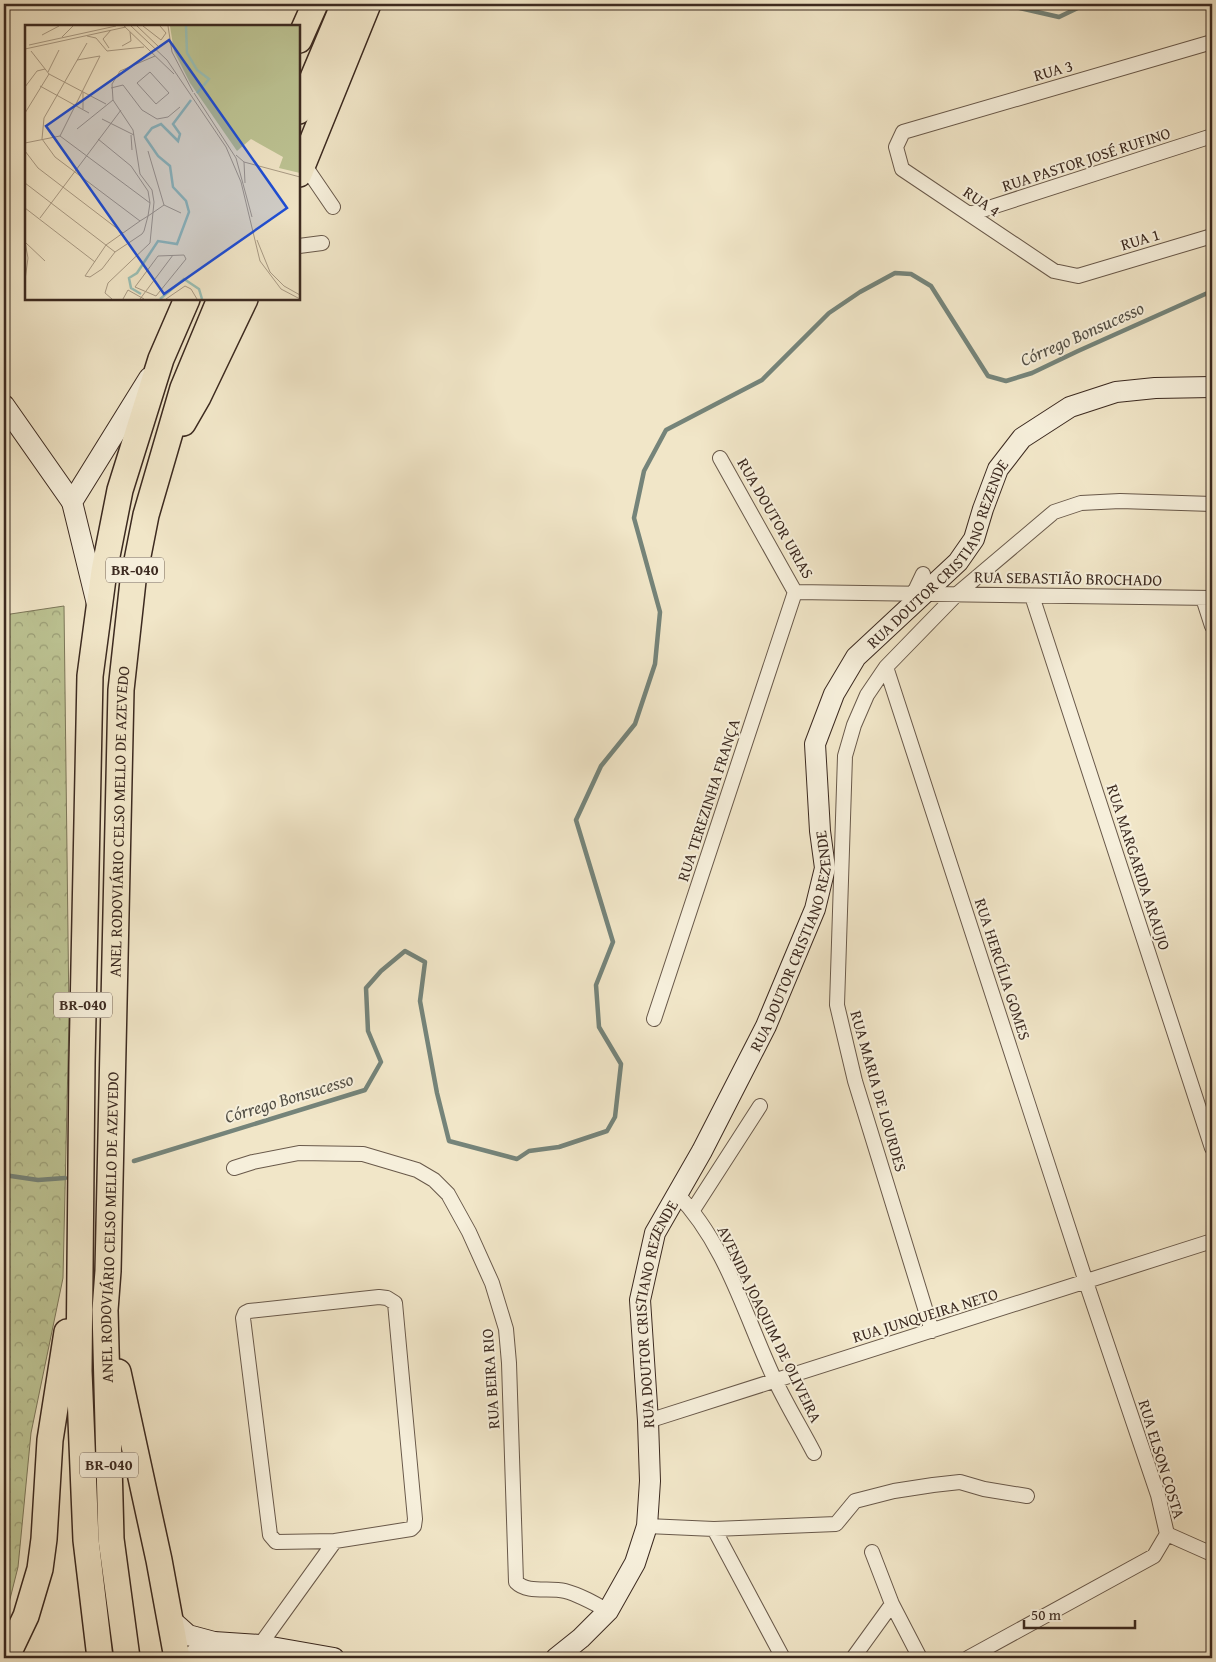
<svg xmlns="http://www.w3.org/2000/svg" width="1216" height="1662" font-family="'Gentium Book Plus',serif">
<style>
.park{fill:url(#park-crowns);stroke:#7c775a}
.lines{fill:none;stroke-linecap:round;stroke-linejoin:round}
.stream{stroke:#75847a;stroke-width:4.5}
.street-casing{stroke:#69594a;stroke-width:16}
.secondary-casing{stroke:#3c2a20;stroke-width:22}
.highway-casing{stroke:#3c2a20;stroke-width:28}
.street{stroke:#f6efdb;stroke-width:14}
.secondary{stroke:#f6efdb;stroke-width:20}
.highway{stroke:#f1e6c8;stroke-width:25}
.labels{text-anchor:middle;stroke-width:4;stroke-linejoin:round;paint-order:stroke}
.shield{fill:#f6efdb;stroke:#746558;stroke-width:1}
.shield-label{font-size:15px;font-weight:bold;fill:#3c2a20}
.street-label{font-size:16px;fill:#3c2a20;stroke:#f6efdb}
.water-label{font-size:18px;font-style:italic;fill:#545046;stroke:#f6efdb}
.inset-river{fill:none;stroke:#9bc0b6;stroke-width:2.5}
.inset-road{fill:none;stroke:#a99b85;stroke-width:1}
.view{fill:#1d4ed8;fill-opacity:0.15;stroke:#1d4ed8;stroke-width:2.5}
.inset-edge{fill:none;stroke:#3c2a20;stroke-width:2.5}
</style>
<defs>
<pattern id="park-crowns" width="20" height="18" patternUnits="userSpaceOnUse" patternTransform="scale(1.25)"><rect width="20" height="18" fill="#bdc494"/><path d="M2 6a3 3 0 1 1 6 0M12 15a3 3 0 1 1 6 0" fill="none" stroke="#9b9f78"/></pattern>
</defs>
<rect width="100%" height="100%" fill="#f1e6c8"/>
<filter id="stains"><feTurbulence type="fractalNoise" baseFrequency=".004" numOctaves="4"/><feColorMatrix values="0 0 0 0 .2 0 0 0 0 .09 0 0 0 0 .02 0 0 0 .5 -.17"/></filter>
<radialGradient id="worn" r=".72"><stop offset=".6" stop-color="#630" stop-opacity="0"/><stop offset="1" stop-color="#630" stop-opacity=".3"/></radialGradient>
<!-- park -->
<path class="park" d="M64,606L69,1017L63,1278L31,1433L18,1567L4,1623V615Z"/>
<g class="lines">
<!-- stream -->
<path class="stream" d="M1008,4L1011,6L1059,17L1086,4
M134,1161L365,1090L381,1062L368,1031L366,988L381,971L405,951L425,962L420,1001L437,1093L449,1141L517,1159L529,1151L559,1147L607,1131L615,1117L621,1064L599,1027L596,985L613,942L576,820L601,766L635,724L655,664L660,612L634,518L644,471L666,430L762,380L829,313L860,292L895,273L911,274L931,286L988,376L1006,381L1032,373L1078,351L1212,291
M4,1175L38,1180L65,1178"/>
<defs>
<path id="street" d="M1212,42L903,132L896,147L902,169L1054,271L1078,276L1212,236
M303,163L333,207
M970,214L1212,136
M299,246L322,243
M720,458L795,592
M795,592L1212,598
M914,593L923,574
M1032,596L1212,1148
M1203,598L1212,626
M886,667L1086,1282L1158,1495L1167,1534L1154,1556L968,1658
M654,1019L795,592
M234,1168L253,1162L299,1153L363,1154L417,1170L434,1180L448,1194L469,1232L492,1283L506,1329L509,1363L516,1582C528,1594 549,1587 565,1591C580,1595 594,1603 608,1611
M677,1194C726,1244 745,1316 774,1378C786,1404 801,1428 814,1453
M693,1210L760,1106
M379,1297L387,1298L395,1303L415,1519L414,1526L411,1529L335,1541L276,1542L270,1535L243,1318L245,1313L249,1311Z
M932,1331L855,1081L837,1005L845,756L854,725L867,695L886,667L957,594L1054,512L1081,503L1120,501L1212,504
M648,1421L1212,1241
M647,1526L714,1529L836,1524L855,1501L894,1491L933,1485L960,1482L984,1489L1027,1496
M714,1529L783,1658
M1167,1534L1212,1554
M872,1552L892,1604L920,1658
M260,1645L335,1541
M853,1658L892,1604"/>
<g id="secondary">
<path d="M4,405L72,502"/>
<path d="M97,604L72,502L149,378"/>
<path d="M169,1618L188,1635L214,1642L260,1645L334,1658"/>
<path d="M190,1658L195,1654L214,1642"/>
<path id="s1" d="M556,1658L581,1638L608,1611L635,1563L647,1526L650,1481L648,1421L640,1300L655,1233L702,1151L766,1026L815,909L825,868L820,831L815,744L834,694L856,657L958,562L974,539L983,509L998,469L1022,438L1070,407L1116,392L1155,388L1212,387"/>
</g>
<g id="highway">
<path d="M299,40L315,4"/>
<path d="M299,111L344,4"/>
<path d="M299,174L368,4"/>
<path d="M183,423L198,397L245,299"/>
<path d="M118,1372L159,1560L177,1658"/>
<path d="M6,1658L26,1616L40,1569L44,1539L50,1440L67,1332"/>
<path d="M100,1658L86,1540L79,1371L82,1063L90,676L104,571L120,490L161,359L187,299"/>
<path id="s2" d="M127,1658L111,1539L105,1310L108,1271L121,690L133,581L146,515L183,388L220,299"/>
</g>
</defs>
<!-- street casing -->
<use href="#street" class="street-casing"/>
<!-- secondary casing -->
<use href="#secondary" class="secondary-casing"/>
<!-- highway casing -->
<use href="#highway" class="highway-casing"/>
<!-- street -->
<use href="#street" class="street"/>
<!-- secondary -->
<use href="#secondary" class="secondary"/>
<!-- highway -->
<use href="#highway" class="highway"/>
</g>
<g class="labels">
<!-- shield labels -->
<g class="shield">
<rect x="106" y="557.5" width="58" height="25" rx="4"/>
<rect x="54" y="992.5" width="58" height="25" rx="4"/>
<rect x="80" y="1452.5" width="58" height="25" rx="4"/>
</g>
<g class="shield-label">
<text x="135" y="575">BR-040</text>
<text x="83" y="1010">BR-040</text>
<text x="109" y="1470">BR-040</text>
</g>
<!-- street labels -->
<g class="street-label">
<text transform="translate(1053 70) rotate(-16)" y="6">RUA 3</text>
<text transform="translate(1086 159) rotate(-18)" y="6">RUA PASTOR JOSÉ RUFINO</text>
<text transform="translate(982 201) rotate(34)" y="6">RUA 4</text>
<text transform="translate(1140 239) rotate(-17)" y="6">RUA 1</text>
<text transform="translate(776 518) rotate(60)" y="6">RUA DOUTOR URIAS</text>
<text dy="6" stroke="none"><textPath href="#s1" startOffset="1219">RUA DOUTOR CRISTIANO REZENDE</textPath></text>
<text transform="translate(1068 578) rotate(1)" y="6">RUA SEBASTIÃO BROCHADO</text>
<text transform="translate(708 800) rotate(-72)" y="6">RUA TEREZINHA FRANÇA</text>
<text dy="6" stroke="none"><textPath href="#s2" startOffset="838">ANEL RODOVIÁRIO CELSO MELLO DE AZEVEDO</textPath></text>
<text transform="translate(1139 867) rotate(72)" y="6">RUA MARGARIDA ARAUJO</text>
<text dy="6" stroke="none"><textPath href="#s1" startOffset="784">RUA DOUTOR CRISTIANO REZENDE</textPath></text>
<text transform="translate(1003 969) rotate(72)" y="6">RUA HERCÍLIA GOMES</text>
<text transform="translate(879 1091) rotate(74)" y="6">RUA MARIA DE LOURDES</text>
<text dy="6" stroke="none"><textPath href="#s2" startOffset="432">ANEL RODOVIÁRIO CELSO MELLO DE AZEVEDO</textPath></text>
<text transform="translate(925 1315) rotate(-17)" y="6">RUA JUNQUEIRA NETO</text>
<text dy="6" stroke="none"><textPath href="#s1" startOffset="379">RUA DOUTOR CRISTIANO REZENDE</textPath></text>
<text transform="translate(770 1324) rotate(64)" y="6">AVENIDA JOAQUIM DE OLIVEIRA</text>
<text transform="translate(490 1379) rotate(-94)" y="6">RUA BEIRA RIO</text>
<text transform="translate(1162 1459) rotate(73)" y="6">RUA ELSON COSTA</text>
</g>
<!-- water labels -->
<g class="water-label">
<text transform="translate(1082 334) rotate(-24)" y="6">Córrego Bonsucesso</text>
<text transform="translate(289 1098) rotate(-17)" y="6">Córrego Bonsucesso</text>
</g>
</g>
<!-- overview -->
<g transform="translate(25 25)">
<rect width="275" height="275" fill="#f1e6c8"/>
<path d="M145,1H275V148L254,143L258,132L226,114L212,126L165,58L149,26Z" fill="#bdc494"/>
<path class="inset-river" d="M161,1L162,28L172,45L184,54L172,68M116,269L106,263L104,253L112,248L133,216L152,219L164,187L161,176L148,162L145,141L133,131L120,112L127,103L136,99L153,116L155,109L148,99L166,75M135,274L159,254L174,264L177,274"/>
<path class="inset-road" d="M99,1L149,49M106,1L142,35L201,122L216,157L235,236L256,264L275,274M112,1L135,23M118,1L136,15L141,8L135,1M143,1L147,27L168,67M17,10L34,1M62,11L71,13L82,26L119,22M37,12L48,1M62,18L19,93L17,114L30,132L115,196M4,20L91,1M97,21L106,16L105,7M84,23L78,14L86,5M0,24L101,2M6,26L24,49L81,79M52,35L75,31L35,111L125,178M23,47L34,25M125,47L144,68L131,79L112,58ZM15,61L64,88M0,62L12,46L20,44M86,63L98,60L117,85L132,94L143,92L155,82M169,68L211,133L227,192M58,84V67M0,88L24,49M77,94L109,110M52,104L88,75M106,110L107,125M73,114L106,141L123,166L125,178L123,191L119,206L117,209L90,227L77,244L65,252L60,251L81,220L115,196L123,191L126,189L139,180M0,118L35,111M0,126L13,143L98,208M123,126L139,180M211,130L219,137L220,158M219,137L275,152M0,158L90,227M139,180L156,188M0,183L70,237M15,193L96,85M232,215L245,247L259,261L275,270M1,218L20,236M159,230L161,234L131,271L110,262L133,231ZM0,255L3,233L0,217M87,274L80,268L83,258L125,218L129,177L127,165L115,149L108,105L88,75L87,59L95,46L130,31M98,274L103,265L119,274M115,274L148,230M141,274L160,261L166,264L172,274"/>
<path class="view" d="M144,15L262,183L139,269L21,101Z"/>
<rect width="275" height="275" class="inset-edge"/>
</g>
<!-- margin -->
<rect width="1216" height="1662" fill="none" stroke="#f1e6c8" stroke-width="20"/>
<rect x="5" y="5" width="1206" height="1652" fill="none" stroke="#3c2a20" stroke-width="2.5"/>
<rect x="10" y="10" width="1196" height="1642" fill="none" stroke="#3c2a20"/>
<!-- scale -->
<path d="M1024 1620v8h111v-8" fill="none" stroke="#3c2a20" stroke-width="2.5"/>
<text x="1031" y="1620" font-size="15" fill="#3c2a20" stroke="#f6efdb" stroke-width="4" paint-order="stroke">50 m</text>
<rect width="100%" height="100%" filter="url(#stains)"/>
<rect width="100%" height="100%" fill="url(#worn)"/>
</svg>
